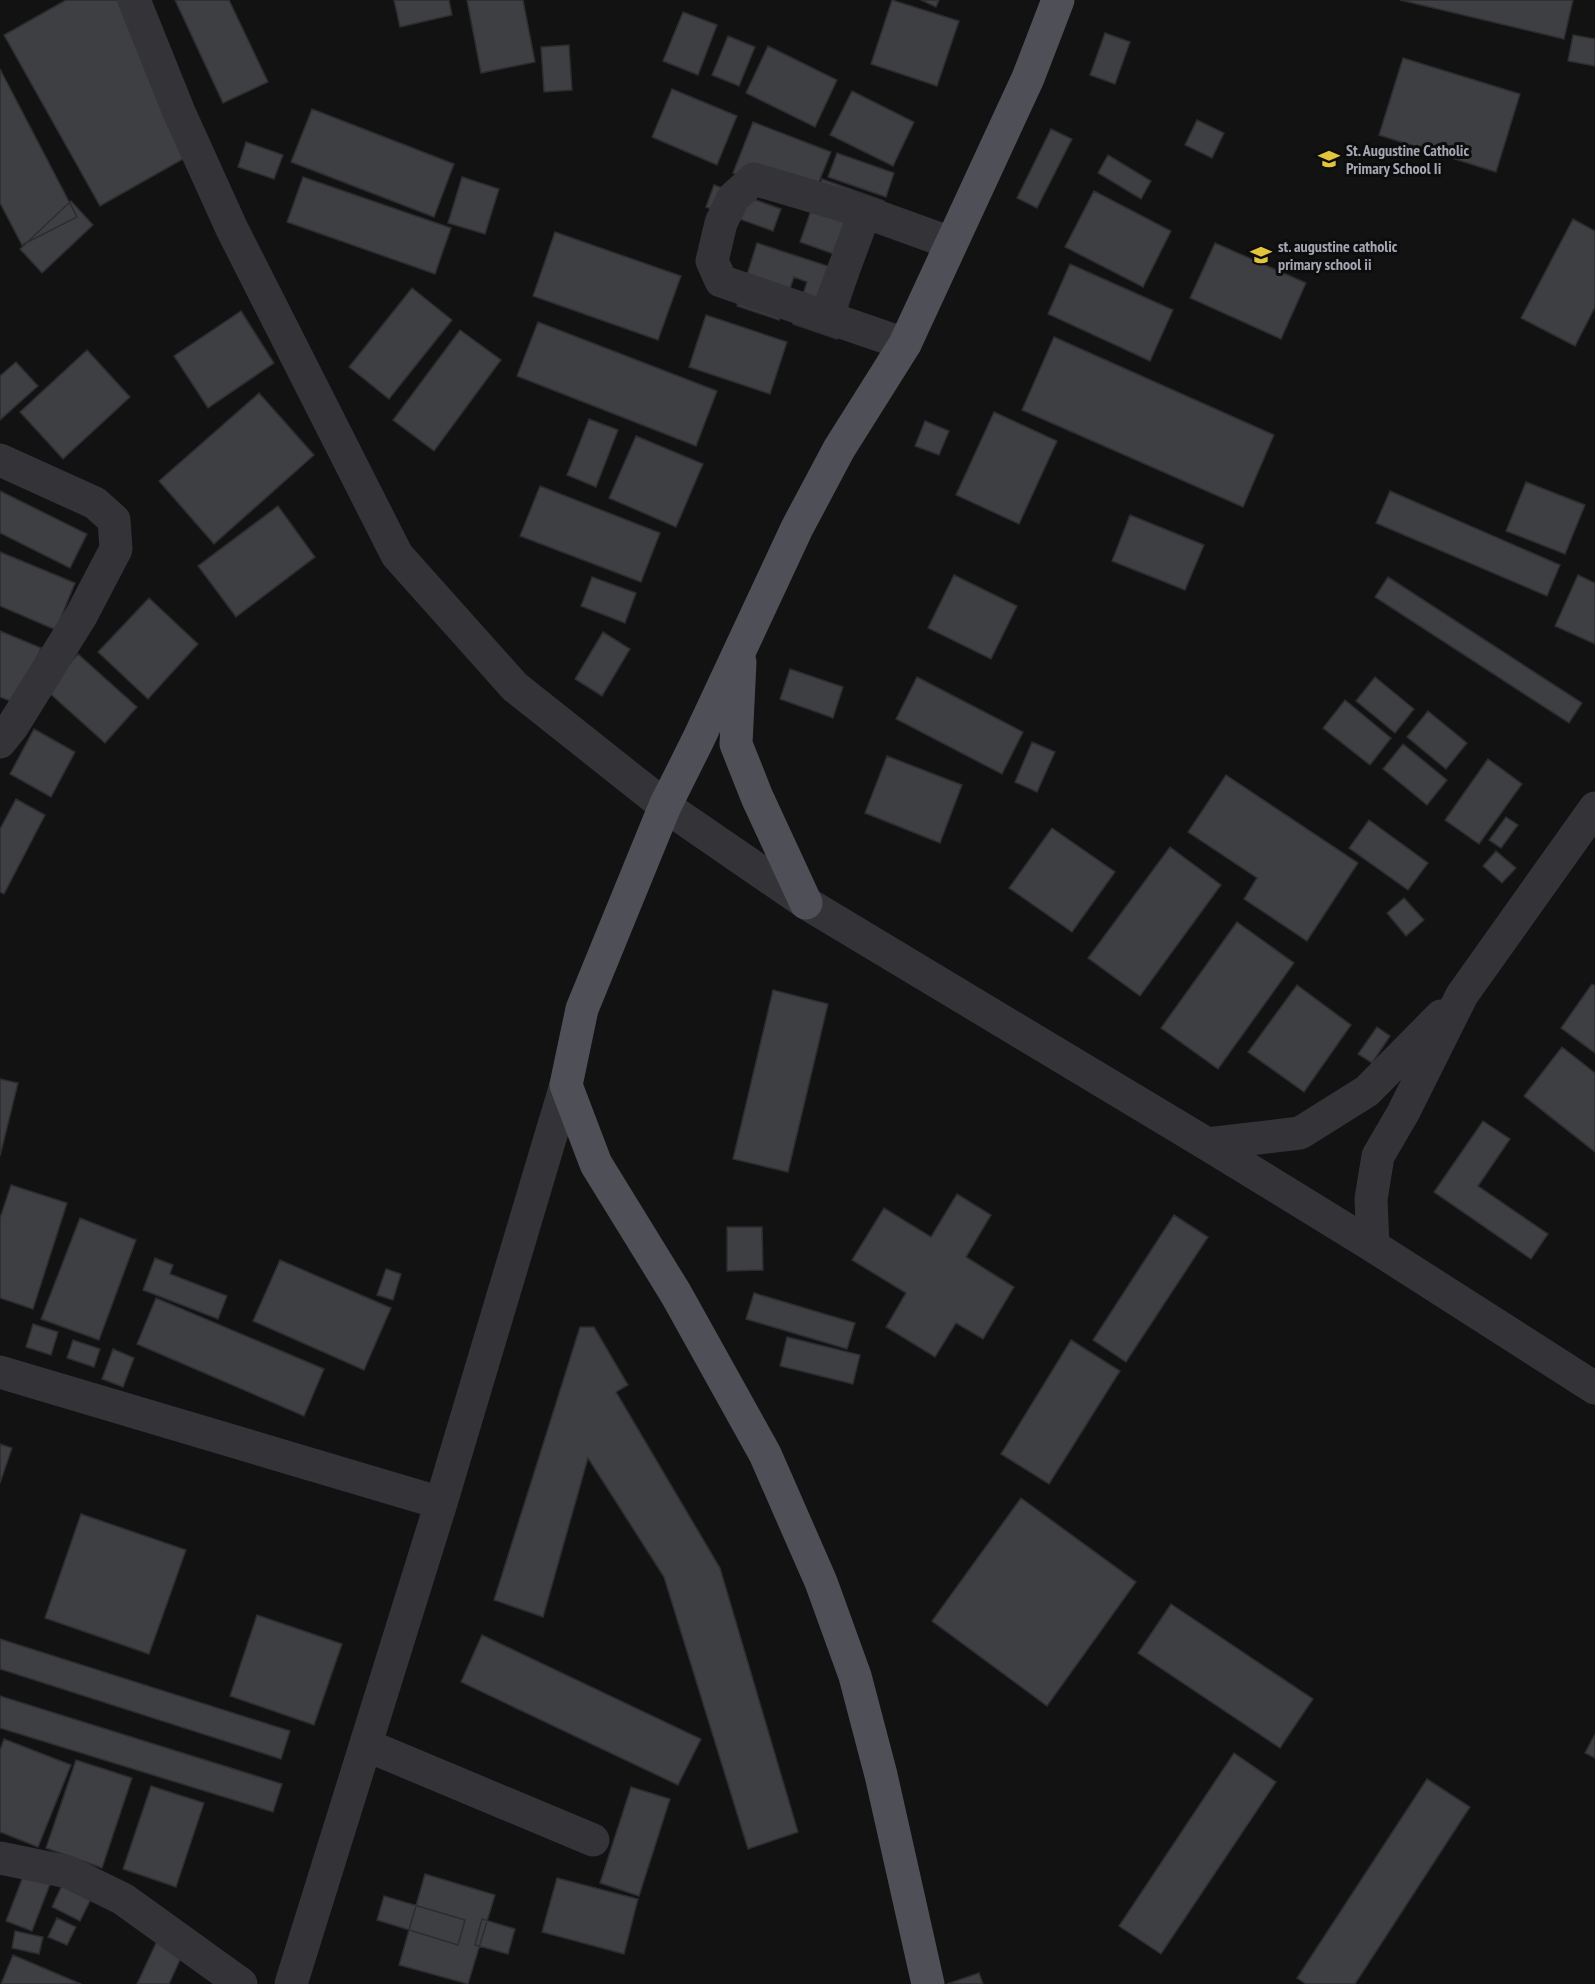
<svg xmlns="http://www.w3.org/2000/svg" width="1595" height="1984" font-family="'PT Sans Narrow',sans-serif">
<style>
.building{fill:#3e3f43;stroke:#2d2c2f;stroke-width:1.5}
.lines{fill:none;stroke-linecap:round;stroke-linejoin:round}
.minor{stroke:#333338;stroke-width:33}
.major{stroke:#4f5057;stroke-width:33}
.labels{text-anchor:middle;stroke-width:6;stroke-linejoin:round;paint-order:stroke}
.poi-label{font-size:16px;font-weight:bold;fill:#a4a7b3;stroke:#0d0d0e;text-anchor:start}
</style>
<rect width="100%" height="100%" fill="#121213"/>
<!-- building -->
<path class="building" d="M66,0H123L206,146L100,206L4,35Z
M175,0H229L268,82L223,103Z
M394,0H449L452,15L400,27Z
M467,0H523L535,62L481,73Z
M892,0L959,21L937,86L871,64Z
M921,0H939L936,7Z
M1400,0H1573L1564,39Z
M683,12L717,25L698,75L663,61Z
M1105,33L1130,42L1115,84L1090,75Z
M1573,35L1595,39V66L1568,61Z
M728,36L755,47L739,86L712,75Z
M569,45L572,90L544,92L541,47Z
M768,46L837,80L815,127L746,93Z
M1403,58L1520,94L1496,172L1379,135Z
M0,69L77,217L22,245L0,203Z
M672,89L737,116L717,165L652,137Z
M852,91L914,122L893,166L830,135Z
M312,109L454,164L434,217L291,162Z
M1197,120L1224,133L1212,158L1185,145Z
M753,122L831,152L810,204L733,173Z
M1051,129L1072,139L1037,208L1017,198Z
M246,142L283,155L274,179L238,167Z
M837,153L894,173L886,197L828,177Z
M1108,155L1151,181L1141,199L1098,173Z
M303,177L451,228L435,274L287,222Z
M462,177L499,189L485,234L448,223Z
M822,179L884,201L862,264L800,242Z
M714,185L781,209L773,231L706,207Z
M1094,191L1171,231L1143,287L1065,247Z
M71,201L93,225L42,273L20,249Z
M1573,219L1595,231V307L1575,346L1521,318Z
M555,232L681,276L658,340L533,296Z
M757,243L858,276L837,339L793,324L807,282L794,277L779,320L737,306Z
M1215,243L1306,283L1281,339L1190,298Z
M1070,264L1173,310L1150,361L1048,314Z
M412,288L452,320L389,399L349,367Z
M241,311L274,363L208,408L174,356Z
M706,315L787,342L770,394L689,367Z
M538,322L717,391L696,446L517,376Z
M460,330L501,360L434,451L393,420Z
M1054,337L1274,435L1243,507L1022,410Z
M87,350L130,397L63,459L20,412Z
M16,362L38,386L0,420V376Z
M259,393L314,455L214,544L159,481Z
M994,412L1057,441L1019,524L956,495Z
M589,419L618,430L596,487L567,475Z
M925,421L949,431L939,455L915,446Z
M636,436L703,464L676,527L609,498Z
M1526,482L1585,505L1565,554L1506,531Z
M540,486L660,533L641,582L520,536Z
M0,491L87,534L70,568L0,533Z
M1390,491L1560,565L1547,596L1376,523Z
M278,506L315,557L236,617L198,566Z
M1130,515L1204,545L1185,590L1112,561Z
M0,552L75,583L56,630L0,606Z
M954,575L1017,606L991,659L928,628Z
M1578,575L1595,583V644L1555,626Z
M592,577L636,593L625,623L581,606Z
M1388,577L1582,703L1569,723L1375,597Z
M149,598L198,644L148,699L98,652Z
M0,631L41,648L18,704L0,697Z
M603,632L630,649L602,696L575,679Z
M78,654L137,707L105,743L46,690Z
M790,669L843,687L833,718L780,699Z
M917,677L1023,732L1002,774L896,719Z
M1375,677L1414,709L1395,733L1356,701Z
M1345,700L1391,738L1370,765L1323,728Z
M1428,711L1467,743L1446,769L1407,737Z
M34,729L75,752L51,797L10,774Z
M1032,742L1055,752L1037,792L1015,782Z
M1403,744L1447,780L1427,805L1383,769Z
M887,756L962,785L940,843L865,813Z
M1488,759L1522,784L1479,844L1445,820Z
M1226,775L1358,863L1307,941L1244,899L1257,878L1188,832Z
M16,799L45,815L4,894L0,892V829Z
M1506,817L1518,825L1501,848L1489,840Z
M1369,820L1428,863L1408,890L1349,848Z
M1052,828L1115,872L1072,932L1009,888Z
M1170,847L1221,885L1140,996L1088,958Z
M1496,851L1516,868L1502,883L1483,866Z
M1404,898L1424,920L1406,936L1387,913Z
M1237,922L1294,963L1218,1069L1161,1028Z
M1592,984L1595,986V1053L1561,1028Z
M1297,985L1351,1025L1304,1092L1248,1052Z
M773,990L828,1004L788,1172L733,1159Z
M1377,1027L1390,1036L1372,1063L1358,1054Z
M1562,1047L1595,1073V1152L1524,1096Z
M0,1079L18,1083L0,1156Z
M1483,1121L1510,1139L1478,1186L1548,1234L1531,1259L1434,1192Z
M11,1185L67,1203L33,1309L0,1298V1218Z
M957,1194L991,1215L966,1257L1014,1287L983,1339L956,1323L935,1357L886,1327L906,1293L852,1260L884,1208L931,1237Z
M1174,1215L1208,1237L1126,1362L1093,1340Z
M80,1218L136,1240L99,1340L41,1319Z
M727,1227H762L763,1270L727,1271Z
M155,1258L173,1265L170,1274L227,1296L218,1319L143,1290Z
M280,1260L391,1308L364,1370L253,1321Z
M386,1269L401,1274L393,1300L377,1295Z
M754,1293L855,1323L847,1349L746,1319Z
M156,1298L324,1369L304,1416L137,1344Z
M33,1324L58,1332L51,1355L26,1347Z
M580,1327H594L628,1385L616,1392L720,1568L798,1832L748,1849L664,1577L588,1458L543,1617L494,1600Z
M787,1337L860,1355L853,1384L780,1366Z
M73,1340L100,1349L94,1367L67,1358Z
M1071,1340L1120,1371L1049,1484L1001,1454Z
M113,1349L134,1358L123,1387L102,1379Z
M0,1444L12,1448L0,1483Z
M1021,1498L1136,1582L1047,1706L932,1621Z
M81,1514L186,1550L149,1654L45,1618Z
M1171,1604L1313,1699L1280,1748L1138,1653Z
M257,1615L342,1644L314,1725L230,1696Z
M482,1635L701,1739L678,1785L461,1682Z
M0,1639L290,1731L281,1759L0,1669Z
M0,1696L282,1784L273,1812L0,1728Z
M1595,1734V1758L1585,1753Z
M4,1739L71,1765L38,1847L0,1832V1750Z
M1234,1753L1276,1782L1161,1954L1119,1926Z
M76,1760L132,1778L102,1868L46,1848Z
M1427,1779L1470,1807L1355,1984H1306L1297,1978Z
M151,1786L204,1803L176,1887L123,1869Z
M631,1787L670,1799L639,1896L600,1883Z
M24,1874L50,1884L32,1931L6,1921Z
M425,1874L495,1895L468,1984L399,1965Z
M557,1878L638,1899L624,1954L542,1932Z
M63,1883L92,1897L80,1921L52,1907Z
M384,1896L465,1920L458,1945L377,1920Z
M57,1918L76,1927L67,1945L48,1937Z
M482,1919L515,1929L508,1954L475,1945Z
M15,1931L43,1937L39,1954L12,1948Z
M157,1941L183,1953L169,1984H137Z
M13,1955L81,1984H1Z
M979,1973L983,1984H947Z"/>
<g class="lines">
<!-- minor -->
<path class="minor" d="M134,0L179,112L232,229L397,555L515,687L665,806L806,903L1207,1144L1373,1246L1595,1388
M826,317L865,212
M905,344L721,281L712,261L721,223L733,198L754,179L865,212L951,243
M0,460L95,503L114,520L116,549L81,616L12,727L0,742
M1207,1144L1300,1133L1367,1091L1441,1016
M1373,1246L1371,1199L1378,1156L1403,1113L1462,995L1595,808
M0,1372L441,1503
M366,1745L593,1840
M0,1858L68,1872L123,1899L241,1984
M291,1984L441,1503L566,1085"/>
<!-- major -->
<path class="major" d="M740,662L736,744L757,797L806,903
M928,1984L881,1775L855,1676L821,1582L765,1454L676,1294L596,1164L566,1085L582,1009L665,806L698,740L797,528L839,449L905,344L1028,78L1058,0"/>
</g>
<!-- icons -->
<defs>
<symbol id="school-bare" viewBox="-9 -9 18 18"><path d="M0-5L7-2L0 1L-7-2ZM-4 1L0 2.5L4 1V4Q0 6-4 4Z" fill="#e3c53b" stroke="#0d0d0e" stroke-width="2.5" paint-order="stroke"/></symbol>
</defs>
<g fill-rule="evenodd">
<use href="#school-bare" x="1314" y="144" width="30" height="30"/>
<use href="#school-bare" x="1246" y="240" width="30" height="30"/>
</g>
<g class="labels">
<!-- poi labels -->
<g class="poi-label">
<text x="1346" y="156">St. Augustine Catholic<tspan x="1346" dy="18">Primary School Ii</tspan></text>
<text x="1278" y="252">st. augustine catholic<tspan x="1278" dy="18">primary school ii</tspan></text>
</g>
</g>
</svg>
